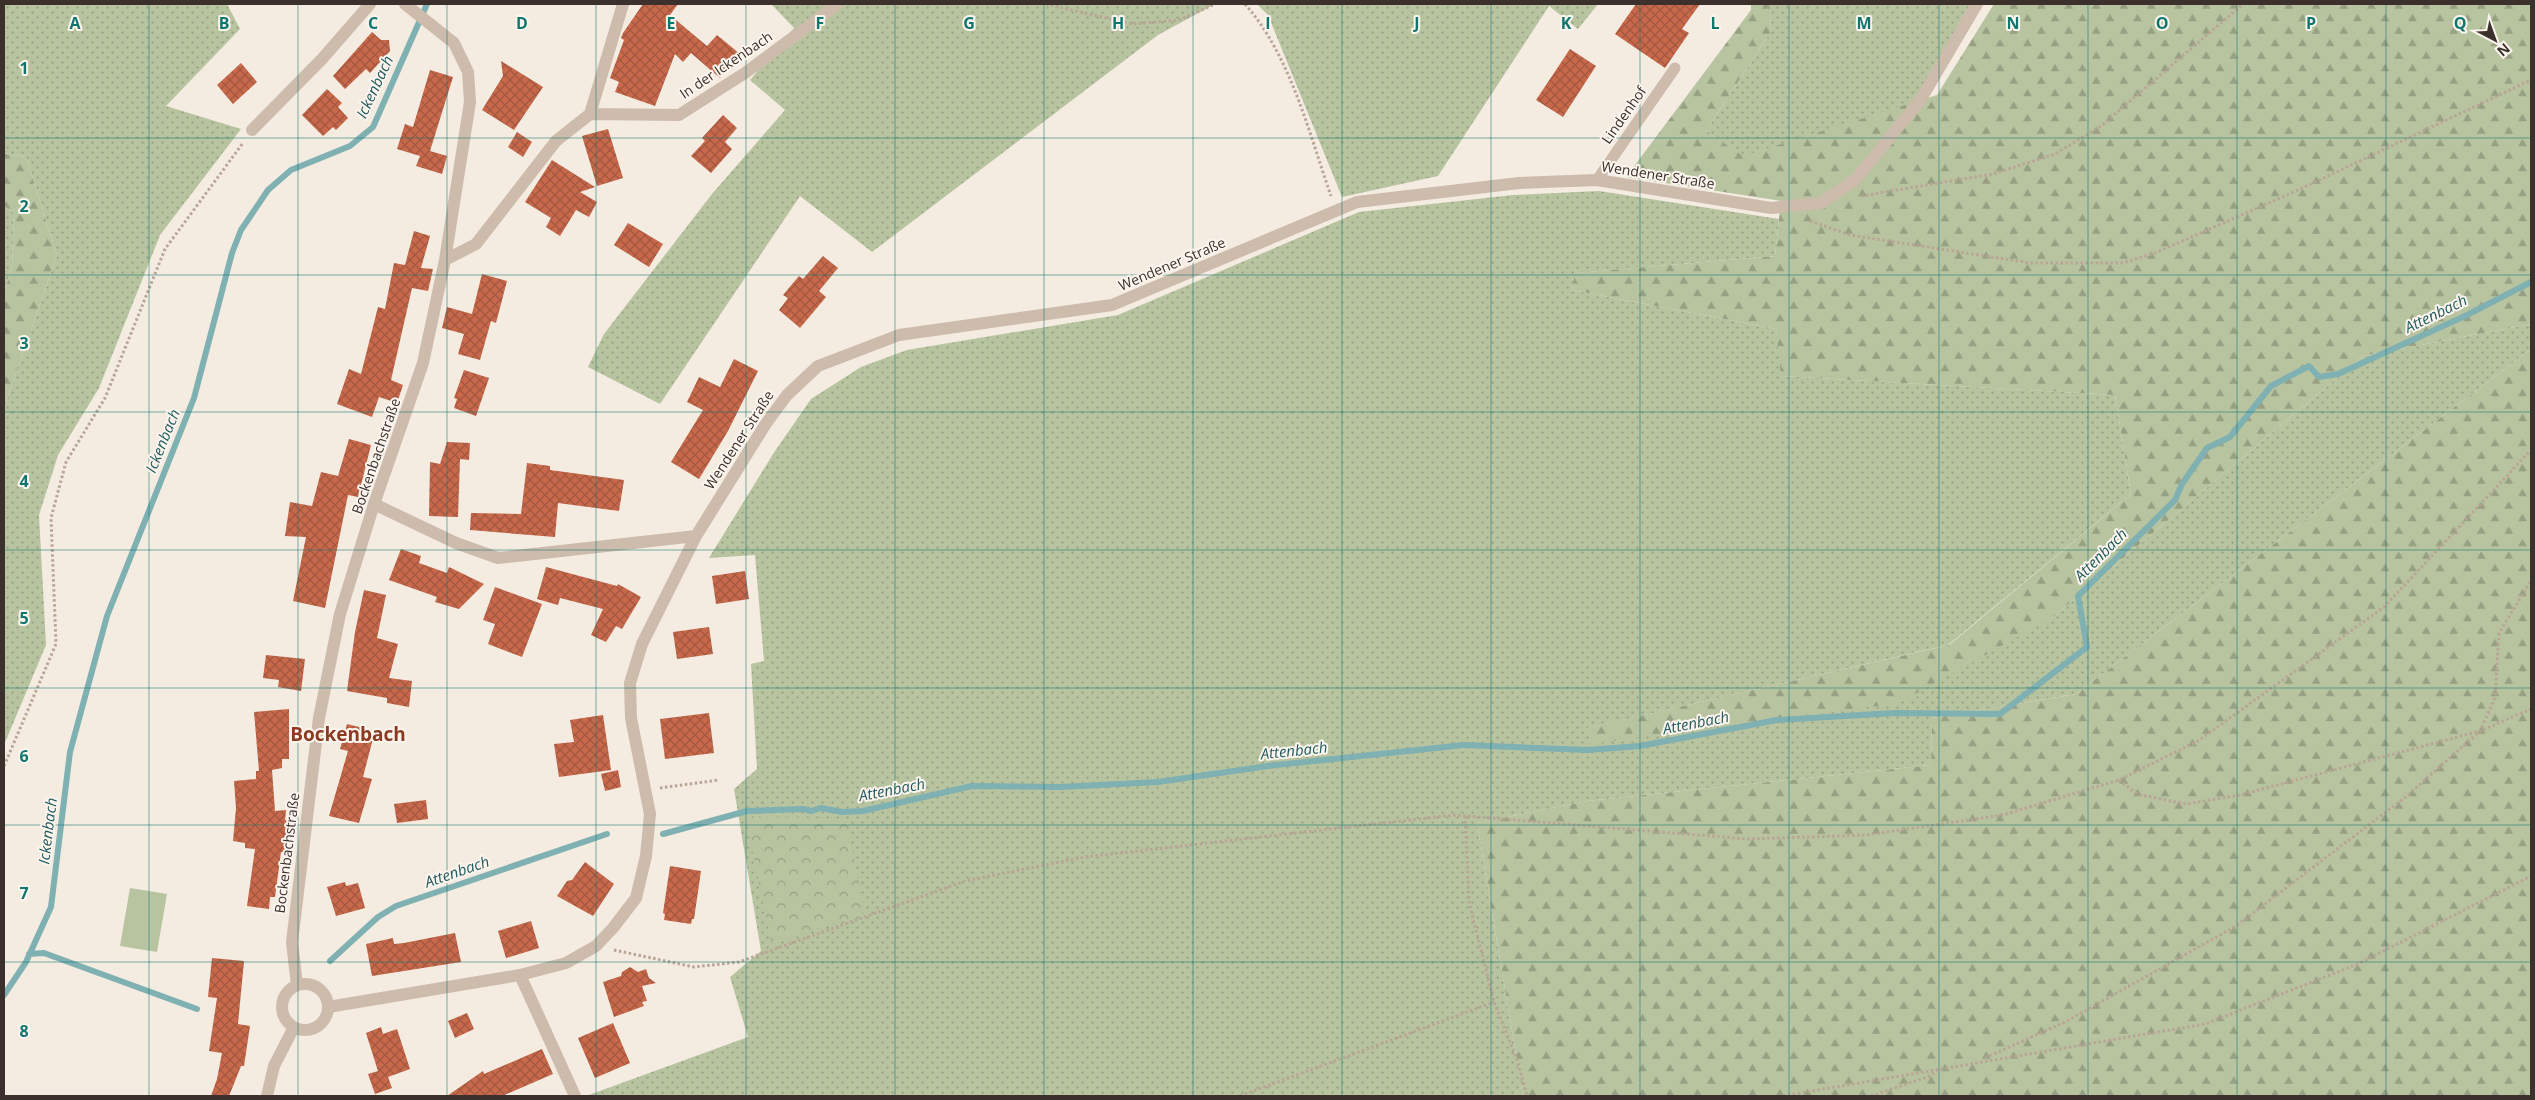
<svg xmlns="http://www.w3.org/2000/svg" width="2535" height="1100" font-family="'Open Sans',sans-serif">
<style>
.grass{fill:url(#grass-dots)}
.forest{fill:url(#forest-firs)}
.park{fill:url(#park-crowns)}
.garden{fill:#b8c4a0}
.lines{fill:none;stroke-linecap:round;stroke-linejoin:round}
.stream{stroke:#7fb0b2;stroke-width:6}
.building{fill:url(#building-cross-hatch)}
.path{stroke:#b9a596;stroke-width:3;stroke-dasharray:2.5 2.5;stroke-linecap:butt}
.lane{stroke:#cdbbac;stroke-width:11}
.street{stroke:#cdbbac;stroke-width:12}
.grid{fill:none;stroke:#0f766e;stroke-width:1;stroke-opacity:0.55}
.labels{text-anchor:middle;stroke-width:4;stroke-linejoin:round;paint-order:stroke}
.street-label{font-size:14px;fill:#3b302b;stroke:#fbf5ee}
.water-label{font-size:15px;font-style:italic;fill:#1f5a5e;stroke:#fbf5ee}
.district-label{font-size:19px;font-weight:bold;fill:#8c3b22;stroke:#fbf5ee}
.grid-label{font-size:16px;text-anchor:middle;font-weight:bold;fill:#0f766e;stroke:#fbf5ee;stroke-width:4;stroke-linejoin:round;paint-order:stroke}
</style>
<defs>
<pattern id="grass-dots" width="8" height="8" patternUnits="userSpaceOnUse" patternTransform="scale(1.25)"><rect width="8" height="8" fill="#b8c4a0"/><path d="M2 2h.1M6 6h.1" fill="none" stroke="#97a083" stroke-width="1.8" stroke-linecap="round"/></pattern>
<pattern id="forest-firs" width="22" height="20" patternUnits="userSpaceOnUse" patternTransform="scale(1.25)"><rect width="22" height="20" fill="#b8c4a0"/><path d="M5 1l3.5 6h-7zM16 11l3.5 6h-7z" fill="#97a083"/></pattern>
<pattern id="park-crowns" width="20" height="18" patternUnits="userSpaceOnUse" patternTransform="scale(1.25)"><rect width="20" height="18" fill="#b8c4a0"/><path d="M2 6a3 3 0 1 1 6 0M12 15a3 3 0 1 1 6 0" fill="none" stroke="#97a083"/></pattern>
<pattern id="building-cross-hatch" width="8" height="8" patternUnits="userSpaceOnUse" patternTransform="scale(1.25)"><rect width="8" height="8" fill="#c8694b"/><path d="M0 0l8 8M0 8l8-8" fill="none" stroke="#a4573f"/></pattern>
</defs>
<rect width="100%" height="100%" fill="#f4ebe1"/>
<!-- grass -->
<path class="grass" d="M4,4H227L240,29L166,106L241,129L160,235L99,388L58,455L39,515L46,645L4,745V408L57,255L26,157L4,154Z
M771,4H1215L1158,35L872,252L800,196L660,404L588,367L604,334L712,194L785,110L750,80L794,28Z
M1257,4H1598L1578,29L1549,6L1438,176L1342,197L1268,15Z
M1771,4H1972L1916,102L1743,157L1706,131L1770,33Z
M1599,191L1779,219L1775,256L1576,273L1572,290L1776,329L1782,376L2115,395L2131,494L1948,645L1588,728L1590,744L2052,618L2363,356L2531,324V349L2076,694L1932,718L1931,765L1587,801L1477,823L1523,1096H586L748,1037L730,977L761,951L734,789L757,769L751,664L764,661L755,555L709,558L773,454L811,399L861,367L907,350L1118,315L1359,212L1513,195Z
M4,206L14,213L12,268L4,292Z"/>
<!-- forest -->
<path class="forest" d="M1751,4H1771L1770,33L1706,131L1743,156L1937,95L1994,4H2531V324L2363,356L2052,618L1899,703L1590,744L1587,728L1949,645L2131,494L2115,395L1781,376L1776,329L1572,290L1575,273L1775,256L1781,201L1626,177L1751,10Z
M4,154L26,157L57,255L4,408V292L12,268L14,213L4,206Z
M2531,349V1096H1523L1477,823L1587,801L1931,765L1932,718L2076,694Z"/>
<!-- park -->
<path class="park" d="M745,816L846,819L865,912L772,944Z"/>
<!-- garden -->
<path class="garden" d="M130,888L167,894L157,952L120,946Z"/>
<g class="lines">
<!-- stream -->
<path class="stream" d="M663,834L747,811L803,809L811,811L821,808L842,812L863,811L972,786L1061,787L1158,782L1268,766L1464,745L1588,750L1640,746L1777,720L1895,713L2000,714L2087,647L2078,596L2175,500L2182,484L2207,448L2230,437L2271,386L2309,366L2319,377L2338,374L2465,316L2531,282
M29,954L44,953L197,1009
M330,961L378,917L396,906L607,834
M4,995L26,962L51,907L70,752L107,616L194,398L232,253L241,230L268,190L291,170L350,146L373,127L427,4"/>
</g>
<!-- building -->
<path class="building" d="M643,4H678L670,15L707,46L717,35L740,54L720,78L691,53L683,62L675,54L655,106L615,92L619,82L610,78L624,40L621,38L623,33Z
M1636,4H1700L1682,29L1689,33L1665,68L1615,34Z
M372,32L381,40H389L390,51L370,73L366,69L345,89L333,76Z
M1570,49L1596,66L1563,117L1536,100Z
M501,61L543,87L514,130L482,110L503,76Z
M241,63L257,82L233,104L217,85Z
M430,70L453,77L430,151L447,156L442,174L416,166L420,156L397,149L405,124L413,127Z
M327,89L342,103L338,107L348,118L336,130L333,127L323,136L302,115Z
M723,115L737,128L725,142L732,149L711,173L691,156L705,141L702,138Z
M608,129L623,178L597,186L582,136Z
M517,132L532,142L523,157L508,147Z
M552,160L595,187L580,192L597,202L589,217L576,210L560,236L546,227L551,218L525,202Z
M628,223L663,244L649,267L614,245Z
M414,231L430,236L421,268L433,269L428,291L412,288L391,380L403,385L397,403L379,397L372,417L337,404L349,369L361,374L378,307L385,309L394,263L405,265Z
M823,256L838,268L819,291L826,297L800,328L779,310L788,298L783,295L799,276L803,279Z
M482,274L507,281L496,323L491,321L480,360L458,354L464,334L442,328L447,307L472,314Z
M734,359L758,371L728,431L699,479L671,462L703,410L687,402L699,377L720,387Z
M464,370L489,378L476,416L454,408L457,399L454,398Z
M349,439L371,445L358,497L348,495L325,608L293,601L306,537L285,536L290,502L312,506L321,472L338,476Z
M447,442L470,443L469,460L460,459L458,517L429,516L430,462L440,464Z
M527,463L550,466V470L624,480L619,511L558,503L555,537L470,530L471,513L521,514Z
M401,549L421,556L419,563L447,573L449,567L484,584L459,609L435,602L437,597L389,580Z
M546,567L617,586L618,584L641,597L622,629L616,626L606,642L591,635L603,609L560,598L558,605L537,599Z
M745,571L749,599L716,604L712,576Z
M495,587L542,604L522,657L488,644L495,624L483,620Z
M364,590L386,595L377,638L398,644L389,678L412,681L409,707L387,703V698L347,691L355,632Z
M709,627L713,654L677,659L673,632Z
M266,655L305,659L301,691L278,687L279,680L263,678Z
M289,709V759H282V768L272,770L275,811L286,810L285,820L290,821L287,853L281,852L275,897H270L269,909L247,906L255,849L245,848V843L233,841L236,808L234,781L256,779V771H259L254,712Z
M709,713L714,753L665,759L660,719Z
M603,715L611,770L559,777L554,744L574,742L570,720Z
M347,724L375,731L363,777L372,779L359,823L329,816L348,751L340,749Z
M618,770L621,787L605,791L601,774Z
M426,800L428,819L397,823L394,804Z
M585,862L614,884L593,916L557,896L567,881L572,880Z
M670,866L701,871L694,919H692L691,924L664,920L665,914L663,913Z
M345,882L346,886L358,883L365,908L336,916L327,887Z
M531,921L539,948L506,958L498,931Z
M455,933L461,962L372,976L366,944L393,938L394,944L404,943Z
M212,958L244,961L238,1024L250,1026L244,1066H241L229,1096H211L217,1079L222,1053L209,1051L217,998L208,997Z
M630,967L638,972L646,969L649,978L656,983L642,986L647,1001L642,1002L644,1006L614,1017L603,982L621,976L622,972Z
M467,1013L474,1029L455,1038L448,1021Z
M613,1023L630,1063L595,1078L578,1038Z
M381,1027L383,1034L397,1029L410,1069L388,1077L392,1088L375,1094L368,1074L378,1071L366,1033Z
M542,1049L553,1074L502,1096H447L483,1071L484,1074Z"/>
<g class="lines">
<!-- path -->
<path class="path" d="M1046,4L1132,24L1179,20L1215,4
M1245,4C1291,57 1308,130 1331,196
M1861,196L1993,174L2055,154L2101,126L2243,4
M1810,221L1850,235L2031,263H2122L2155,253L2296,191L2531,80
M4,766L56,644L51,518L66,462L105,398L165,249L243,143
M2119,780L2137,794L2186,804L2240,795L2480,731L2495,698L2499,633L2531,581
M660,788L719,780
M1465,816L1469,902L1494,1002L1517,1060L1527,1096
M614,950L694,967L739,962L965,881L1085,857L1454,815L1747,839L1866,835L2003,815L2119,780L2198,741L2384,607L2531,450
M1985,1058L2067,1021L2236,926L2408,795L2480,731L2531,709
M1240,1096L1494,1002
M1783,1096L2205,1024L2358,964L2531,876
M1871,1096L1930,1076L1937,1070"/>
<!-- lane -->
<path class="lane" d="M1597,180L1675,68"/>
<!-- street -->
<path class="street" d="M590,114L623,4
M252,130L322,59L370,4
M445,260L476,244L556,141L590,114L679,115L745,73L838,4
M374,504L456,543L498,558L696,536
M520,975L575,1096
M282 1007a23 23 0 1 1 46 0a23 23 0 1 1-46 0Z
M297,985L292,942L319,718L340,614L374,504L423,363L445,260L470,102L468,72L454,43L405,4
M328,1007L520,975L566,963L596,946L613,928L636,898L646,856L650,814L631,718L630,683L642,644L696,536L765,425L787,395L818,366L899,335L1112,305L1357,202L1519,183L1597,180L1771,208L1821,203L1856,179L1921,99L1977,4
M267,1096L274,1066L294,1027"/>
</g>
<!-- grid -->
<path class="grid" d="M149,4V1096M298,4V1096M447,4V1096M596,4V1096M746,4V1096M895,4V1096M1044,4V1096M1193,4V1096M1342,4V1096M1491,4V1096M1640,4V1096M1789,4V1096M1939,4V1096M2088,4V1096M2237,4V1096M2386,4V1096M4,138H2531M4,275H2531M4,412H2531M4,550H2531M4,688H2531M4,825H2531M4,962H2531"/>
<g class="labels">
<!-- street labels -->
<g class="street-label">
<text transform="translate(726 65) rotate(-34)" y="5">In der Ickenbach</text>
<text transform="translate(1624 115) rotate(-55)" y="5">Lindenhof</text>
<text transform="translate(1658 175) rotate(9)" y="5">Wendener Straße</text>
<text transform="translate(1172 264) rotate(-23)" y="5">Wendener Straße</text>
<text transform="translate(739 440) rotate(-57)" y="5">Wendener Straße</text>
<text transform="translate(376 456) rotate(-71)" y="5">Bockenbachstraße</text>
<text transform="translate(287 853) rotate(-83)" y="5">Bockenbachstraße</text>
</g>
<!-- water labels -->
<g class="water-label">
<text transform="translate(375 87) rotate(-65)" y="5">Ickenbach</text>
<text transform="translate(2436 314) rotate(-26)" y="5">Attenbach</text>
<text transform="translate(163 441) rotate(-68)" y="5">Ickenbach</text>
<text transform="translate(2101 555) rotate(-45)" y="5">Attenbach</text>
<text transform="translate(1696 723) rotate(-11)" y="5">Attenbach</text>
<text transform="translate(1294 751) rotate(-6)" y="5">Attenbach</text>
<text transform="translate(892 790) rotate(-11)" y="5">Attenbach</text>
<text transform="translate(48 831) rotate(-83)" y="5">Ickenbach</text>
<text transform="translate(457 872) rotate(-19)" y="5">Attenbach</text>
</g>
<!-- district labels -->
<g class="district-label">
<text x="348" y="741">Bockenbach</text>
</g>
</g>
<g class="grid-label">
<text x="75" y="29">A</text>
<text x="224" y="29">B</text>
<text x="373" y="29">C</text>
<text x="522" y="29">D</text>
<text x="671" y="29">E</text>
<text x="820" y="29">F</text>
<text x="969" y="29">G</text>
<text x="1118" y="29">H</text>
<text x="1268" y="29">I</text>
<text x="1417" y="29">J</text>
<text x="1566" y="29">K</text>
<text x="1715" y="29">L</text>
<text x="1864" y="29">M</text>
<text x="2013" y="29">N</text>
<text x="2162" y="29">O</text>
<text x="2311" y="29">P</text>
<text x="2460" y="29">Q</text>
<text x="24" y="74">1</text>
<text x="24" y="212">2</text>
<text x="24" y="349">3</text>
<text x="24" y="487">4</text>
<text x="24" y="624">5</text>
<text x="24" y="762">6</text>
<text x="24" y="899">7</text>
<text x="24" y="1037">8</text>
</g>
<!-- border -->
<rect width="2535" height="1100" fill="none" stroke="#3b302b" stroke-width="10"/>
<!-- north arrow -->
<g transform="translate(2495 40) rotate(139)" stroke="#fbf5ee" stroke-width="4" paint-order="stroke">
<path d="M0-4L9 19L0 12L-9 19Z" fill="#3b302b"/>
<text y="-8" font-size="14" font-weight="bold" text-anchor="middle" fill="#3b302b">N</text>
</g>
</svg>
